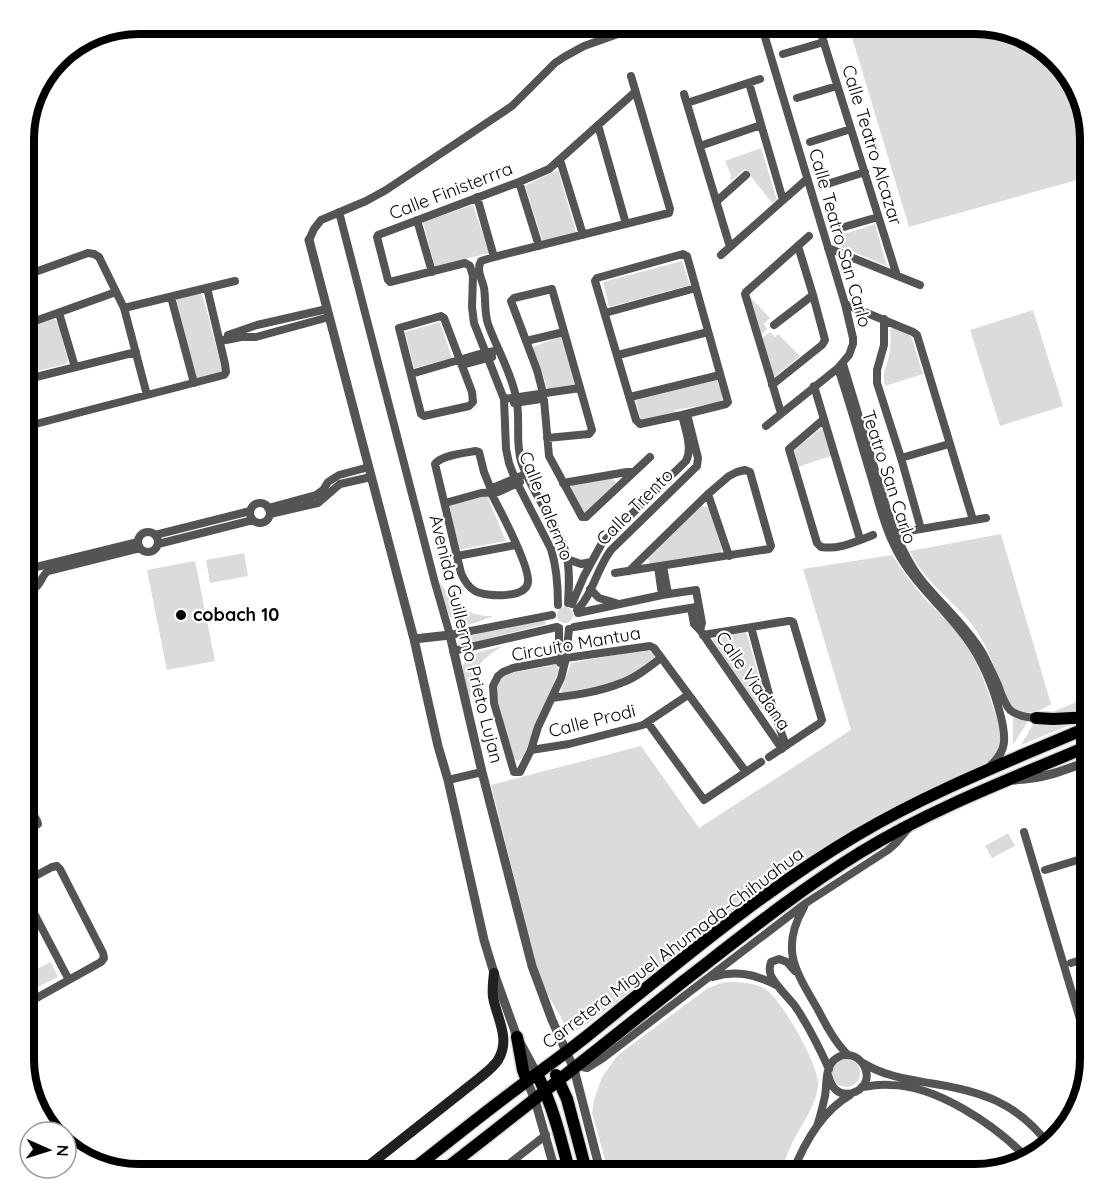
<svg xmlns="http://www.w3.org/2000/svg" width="1115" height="1198" font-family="Quicksand,sans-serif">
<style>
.green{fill:#dbdbdb}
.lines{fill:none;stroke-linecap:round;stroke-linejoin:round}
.primary-casing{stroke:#dbdbdb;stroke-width:15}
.minor{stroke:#545454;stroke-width:8}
.tertiary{stroke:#545454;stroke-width:9}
.secondary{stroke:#212121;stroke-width:10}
.primary{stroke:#000;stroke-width:12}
.poi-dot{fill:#000;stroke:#fff;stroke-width:2}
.labels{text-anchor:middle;stroke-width:4.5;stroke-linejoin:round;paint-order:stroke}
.street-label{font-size:18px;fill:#000;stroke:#fff}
.poi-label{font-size:18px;font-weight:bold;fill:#000;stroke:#fff;text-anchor:start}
.rim{fill:none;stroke:#000;stroke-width:8}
</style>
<rect width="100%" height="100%" fill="#fff"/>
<!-- green -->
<path class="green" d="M848,24H983L1027,36L1067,69L1091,139V176L909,227Z
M761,148L777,200L772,203L745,169L730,181L731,175L725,161Z
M558,170L576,232L543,242L525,186Z
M473,205L489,253L435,267L423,222Z
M875,224L887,266L837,245L835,237Z
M682,261L690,285L609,307L603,282Z
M197,294H201L203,297L222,369L220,373L198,379L195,376L177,302V299Z
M749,296L770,318L764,324L767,329L761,335Z
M1033,310L1063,406L1000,426L970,330Z
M53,319L56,320L58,323L68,361L66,364L29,373L25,371L24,367V330Z
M440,322L452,358L414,368L405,332Z
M894,327L911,336L923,374L885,386C882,371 886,369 889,356C891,347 891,338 890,329Z
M770,332L775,337L778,334L800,356L773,378L761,339Z
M562,336L575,385L548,390L533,347Z
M717,380L723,395L721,402L675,410L673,416L644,420L640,418L636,400Z
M822,428L831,456L798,467L794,450Z
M612,478L615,481L616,484L587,513L582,512L570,489L573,484Z
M487,496L506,541L458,550L448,505Z
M702,506L709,507L722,550L719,554L650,564L648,558Z
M1001,534L1051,704C1037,713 1024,717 1010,705C997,676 990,647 970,622C950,598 923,580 910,551Z
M244,553L248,576L210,583L206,560Z
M892,555C902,570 913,585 925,599C937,612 950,622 960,636C976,658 985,681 993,707C999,723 1006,745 992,759C988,762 984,764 980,766L891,809L785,874L582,1028L572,1032L566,1029L561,1017L541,984L491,785L641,746L699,828L851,730L803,569Z
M195,561L215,661L167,670L147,570Z
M439,581C453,602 465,617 493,616C485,619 471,625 464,625C446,625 443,594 439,581Z
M557 615a8 8 0 1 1 16 0a8 8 0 1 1-16 0Z
M542,621H545L546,623L544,625C518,630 493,638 466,644L464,642L463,639L480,633Z
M746,631L767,706L764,709L758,708L712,639Z
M503,646C478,661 468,673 471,703C466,690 454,665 471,656C480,650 493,649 503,646Z
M642,650H648L652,652L655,656L653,661L620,682L564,694L561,691L571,663Z
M556,665L559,670L523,757L518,761L512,757L496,693L498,682L505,674Z
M1091,696V713L1048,714Z
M1013,717L1028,721L1013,745Z
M1082,720L1021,745L1032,726L1037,721Z
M1008,833L1015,846L992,858L985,846Z
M51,962L58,977L29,991L24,981V975Z
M725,982C738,982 754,982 765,989C781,998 820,1067 818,1085C816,1108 799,1127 790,1148C786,1156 783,1165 780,1174H609L592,1113L594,1100L602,1077L618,1055L708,988Z
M832 1073a14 14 0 1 1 28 0a14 14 0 1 1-28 0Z"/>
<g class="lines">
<defs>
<path id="primary" d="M1036,718L1053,719L1091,717
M517,1037L523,1070L527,1081
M537,1074C553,1106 561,1139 570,1174
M556,1075L567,1099L587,1174
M407,1174C442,1147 476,1119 511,1093C536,1074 562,1056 587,1036C674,966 760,892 857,835C931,791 1012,760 1091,726
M439,1174C522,1110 603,1045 685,980C742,936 799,890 861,852C933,808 1013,778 1091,745"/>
</defs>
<!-- primary casing -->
<use href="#primary" class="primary-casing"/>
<!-- minor -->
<path class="minor" d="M761,24L845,304L853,338V344L849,355L838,368L766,426
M818,24L897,276
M783,54L824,42
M749,83L783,200
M684,94L730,247
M797,98L837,86
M687,103L760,79
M598,125L626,224
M810,142L851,129
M700,146L761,125
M560,160L583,235
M519,182L539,246
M824,185L865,172
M477,197L494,257
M717,201L746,175
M339,212L435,583L450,635L552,615
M417,220L432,272
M837,229L878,217
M309,240L314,229L321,220L366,201L386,190L512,106L555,63L564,57L584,46L618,34L625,29L628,24
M828,248L920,285
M683,254L687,256L728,402L726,404L682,415L640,424L636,420L595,281L597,278Z
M721,255L807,179
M24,276L88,253L94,254L99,257L124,308L147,395
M171,297L194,383
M845,304L913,332L917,335L973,520
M124,308L235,281
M59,313L75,367
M605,313L696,288
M441,316L444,318L472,392L473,402L469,406L424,416L421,414L399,328Z
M884,319V345L877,370V383L901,458L921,529
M24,325L116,292
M774,325L813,295
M228,335L257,325L327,309
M219,339L226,340L241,337H256L329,317
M526,341L564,332
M618,355L708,332
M843,364L888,513C897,537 906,561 923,582C943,606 966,626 982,652C988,663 993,674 998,685C1001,694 1004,703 1010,710C1017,716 1027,717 1036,718
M462,365L492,357
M838,368C850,404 860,440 871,476C878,499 883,524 894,545C911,582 943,606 966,638C983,661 994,689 1001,717C1006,738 1007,751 990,766
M411,374L476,355L499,350
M24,380L136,352
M772,385L822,345L825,340L813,295L798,246
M814,386L860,539
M543,393L537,370L511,301L514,298L552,289L592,430L589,434L547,438
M630,397L720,375
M504,399L580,388
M514,403L541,399L544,400L549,456L582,517H586L650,457
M781,413L745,294L746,292L809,236
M824,419L789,449L817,543L821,547C839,550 857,541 873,535
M24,427L224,375L226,372L225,364L207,288
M901,458L949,444
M563,483L627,472H633
M491,493C500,510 530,567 528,582C526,599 486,597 475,591C468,587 464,580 461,573L435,464C442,455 464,453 476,451L479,452L484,472L490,487H495L526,474
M708,494L729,556
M445,503L481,493L498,492L520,482
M250 513a10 10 0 1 1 20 0a10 10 0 1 1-20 0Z
M268,508L316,495L323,490L328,482L339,475L369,467
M270,514L318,503L340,484L371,477
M138 542a10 10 0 1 1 20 0a10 10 0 1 1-20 0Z
M891,534L986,518
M155,535L250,511
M158,544L253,520
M457,556L516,545
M567,559L581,564L591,562
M663,566L668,594
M658,567L662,595
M24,570L138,542
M615,573L769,549L771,546L750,472L745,470L737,472L729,476L708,494L629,571
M24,586C41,593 38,579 48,571L140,548
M590,589L599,598L616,603
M568,603C569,587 570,572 567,557C558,522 532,495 521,461C515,441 521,418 516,397C511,372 497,349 488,324C484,312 486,300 484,288C482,279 476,270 481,261L494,257L669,213L670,209L631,76
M572,604L584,576L602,543L686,461C693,448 685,429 682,415
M558,605C558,585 557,568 551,549L515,479L509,463L506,449L504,399L474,323L472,307L473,276L470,266L465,263L390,282L388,280L377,237L378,235L519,182L549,169L635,92
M691,608L694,624L700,630L782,749
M577,610C593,594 597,568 611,550L697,466L698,458L687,414
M578,613L662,595L696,590L702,623L700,630
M574,627L696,607
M751,627L773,709L786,746
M559,628V660L560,663
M569,629L566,658L561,678L538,727L531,750L520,772H514L494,703L493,686L498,676L503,672L513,668L566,658L650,646L654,648L746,772
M703,635L788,621H791L793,622L822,720L820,723L769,757
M453,651L557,627
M552,698C575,695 599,692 621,683C636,678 649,667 661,658
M648,723L704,800L761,762
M531,750L569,744L643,725L688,695
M448,780L482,772
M24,832L38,824L37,821L24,797
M1024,832L1091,1056
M1045,870L1091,856
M24,894L69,980
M804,907C780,949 795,970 817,1008C826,1025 834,1041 848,1055
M1071,963L1091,957
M795,971L787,962L779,959L771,962C769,968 769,971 771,976C777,987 787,996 795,1006C808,1025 819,1047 829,1069
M713,977C736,970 755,974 776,985
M24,992L29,1002
M24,1005L101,962L104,958L103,953L60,869L57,866L52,867L24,882
M863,1063C884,1076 906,1079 929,1083C981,1091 1017,1102 1050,1146
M580,1065L583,1067L587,1068L603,1058L806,903L888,850L896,843L908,829
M862,1087C871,1086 881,1084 890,1085C936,1085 995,1125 1026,1157
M818,1123C821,1114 823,1105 825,1096C827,1084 825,1068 834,1060C857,1041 882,1080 855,1092C851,1094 846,1094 841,1093C833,1090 830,1083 828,1075
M496,1174L546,1135
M792,1174C804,1143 821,1112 850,1095"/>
<!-- tertiary -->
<path class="tertiary" d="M309,240L414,639L438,746L448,780L484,940L494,973L517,1037L537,1074
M414,639L450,635L482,772L532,966L552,1020L574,1069L601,1174
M1012,780C1043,779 1063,771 1091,760
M527,1081L535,1100L556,1174"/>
<!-- secondary -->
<path class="secondary" d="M358,1174L477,1080C484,1074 493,1068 498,1060C511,1039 497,1019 493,997C492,989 493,981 494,973"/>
<!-- primary -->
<use href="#primary" class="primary"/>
</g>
<!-- markers -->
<circle class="poi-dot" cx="181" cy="615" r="6"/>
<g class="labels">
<!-- street labels -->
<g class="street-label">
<text transform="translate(872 145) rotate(73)" y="6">Calle Teatro Alcazar</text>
<text transform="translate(451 191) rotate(-21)" y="6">Calle Finisterrra</text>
<text transform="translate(840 238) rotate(74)" y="6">Calle Teatro San Carlo</text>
<text transform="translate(889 477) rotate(72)" y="6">Teatro San Carlo</text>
<text transform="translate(546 506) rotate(68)" y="6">Calle Palermo</text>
<text transform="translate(635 507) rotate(-45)" y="6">Calle Trento</text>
<text transform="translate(466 639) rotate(76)" y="6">Avenida Guillermo Prieto Lujan</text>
<text transform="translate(576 644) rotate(-10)" y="6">Circuito Mantua</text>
<text transform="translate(753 681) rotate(55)" y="6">Calle Viadana</text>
<text transform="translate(592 721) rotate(-14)" y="6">Calle Prodi</text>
<text transform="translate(673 948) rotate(-37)" y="6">Carretera Miguel Ahumada-Chihuahua</text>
</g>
<!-- poi labels -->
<g class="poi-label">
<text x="193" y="621">cobach 10</text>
</g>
</g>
<!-- crop -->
<path d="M0 0H1115V1198H0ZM139 34H975A105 105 0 0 1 1080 139V1059A105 105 0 0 1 975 1164H139A105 105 0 0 1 34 1059V139A105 105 0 0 1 139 34Z" fill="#fff" fill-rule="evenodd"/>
<path class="rim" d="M139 34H975A105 105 0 0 1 1080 139V1059A105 105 0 0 1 975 1164H139A105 105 0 0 1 34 1059V139A105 105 0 0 1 139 34Z"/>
<!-- north arrow -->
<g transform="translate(48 1150) rotate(93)"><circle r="28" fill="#ffffff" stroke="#999999" stroke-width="1.5"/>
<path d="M0-4.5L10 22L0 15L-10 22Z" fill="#000000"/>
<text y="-9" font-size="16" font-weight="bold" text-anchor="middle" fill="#000000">N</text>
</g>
</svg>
